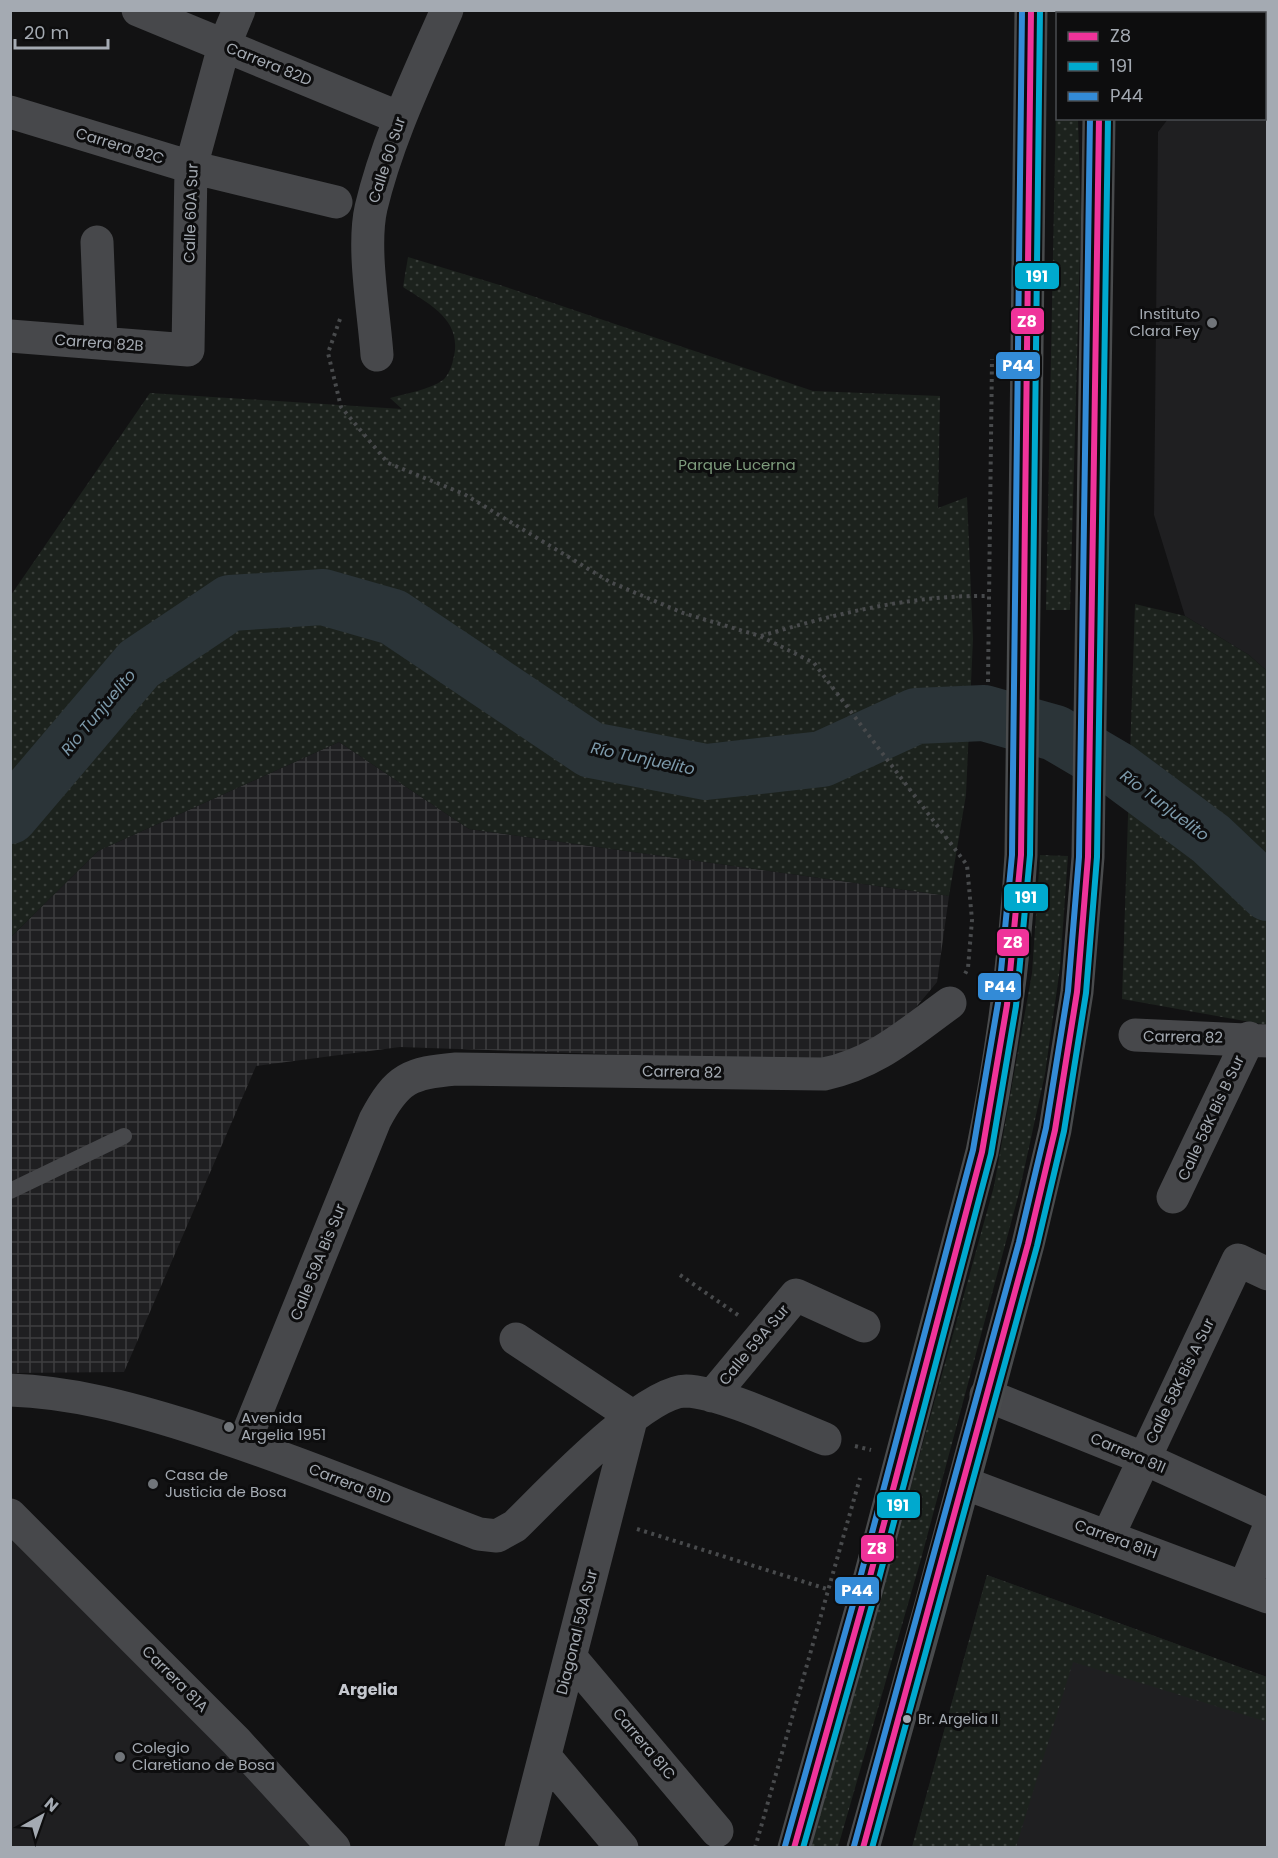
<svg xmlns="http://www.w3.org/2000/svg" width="1278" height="1858" font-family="Poppins,sans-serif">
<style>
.built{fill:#1f1f21}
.industrial{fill:url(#industrial-grid)}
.green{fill:url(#green-dots)}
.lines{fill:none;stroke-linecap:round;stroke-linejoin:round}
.river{stroke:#2b3438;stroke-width:56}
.path{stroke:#484a4c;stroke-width:4;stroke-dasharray:3 4.5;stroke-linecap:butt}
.lane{stroke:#47484b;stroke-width:16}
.street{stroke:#47484b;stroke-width:33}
.primary{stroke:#494b4d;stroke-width:33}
.bus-1-casing{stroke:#0d0d0e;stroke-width:10}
.bus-2-casing{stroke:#0d0d0e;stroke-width:10}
.bus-3-casing{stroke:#0d0d0e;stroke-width:10}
.bus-1{stroke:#ef339a;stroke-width:6}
.bus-2{stroke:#00a9ce;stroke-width:6}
.bus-3{stroke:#338bd7;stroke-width:6}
.poi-dot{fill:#71757a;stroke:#0d0d0e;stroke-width:2}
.bus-dot{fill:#a4aab2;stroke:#0d0d0e;stroke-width:2}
.labels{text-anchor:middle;stroke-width:6;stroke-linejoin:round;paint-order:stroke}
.bus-label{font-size:14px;fill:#a4aab2;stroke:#0d0d0e;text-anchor:start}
.street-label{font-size:15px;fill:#a4aab2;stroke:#0d0d0e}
.poi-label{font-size:15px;fill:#a4aab2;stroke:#0d0d0e;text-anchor:start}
.park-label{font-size:15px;fill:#7e9c7d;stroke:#0d0d0e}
.water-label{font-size:16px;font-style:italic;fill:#7d9aab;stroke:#0d0d0e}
.neighbourhood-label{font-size:16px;font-weight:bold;fill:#c5c8cf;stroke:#0d0d0e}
.line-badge{stroke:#0d0d0e;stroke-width:2}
.badge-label{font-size:16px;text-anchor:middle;font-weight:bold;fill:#fff}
</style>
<defs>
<pattern id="industrial-grid" width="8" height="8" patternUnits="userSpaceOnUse" patternTransform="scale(1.5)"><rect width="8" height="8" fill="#1f1f21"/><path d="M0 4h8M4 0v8" fill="none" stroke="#3d3d3f"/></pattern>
<pattern id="green-dots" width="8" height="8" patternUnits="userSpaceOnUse" patternTransform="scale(1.5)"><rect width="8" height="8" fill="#1c221d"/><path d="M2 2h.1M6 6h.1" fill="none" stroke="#3a3f3b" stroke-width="1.8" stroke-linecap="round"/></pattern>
</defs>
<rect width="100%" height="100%" fill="#121213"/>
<!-- built -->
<path class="built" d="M1253,11H1267V671L1249,655L1185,616L1154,515L1158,132L1168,119L1264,118V14L1251,13Z
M10,1534L145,1667L315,1847H11Z
M987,1575L1267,1677V1847L912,1848Z"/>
<!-- industrial -->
<path class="industrial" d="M339,742L469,829L949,896L937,982L883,1047L813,1061L400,1047L256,1066L124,1372L11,1373V937L98,851Z"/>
<!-- green -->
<path class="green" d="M1057,52L1058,118L1078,119L1081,216L1070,610H1046Z
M408,257L506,287L813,391L940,396L938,508L967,497L973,639L966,795L949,896L469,829L339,742L98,851L11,937V595L150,393L402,409L390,398C407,393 429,390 443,380C448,376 452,366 453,360C464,321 431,305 403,287Z
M1135,604L1185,616L1249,655L1267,671V1025L1122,999Z
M1040,855L1068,856L1060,968L1045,1074L1019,1193L921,1559L838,1847L811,1848L994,1186L1032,973Z
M987,1575L1267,1677V1722L1073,1662L1016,1847H912Z"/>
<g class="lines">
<!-- river -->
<path class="river" d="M10,816L139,664L230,603L323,597L393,617L591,750L706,772L822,759L916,716L984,713L1055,733L1118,770L1211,839L1268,893"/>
<!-- path -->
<path class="path" d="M1205,14L1207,10
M340,319L328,353L341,407L388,463L464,494L610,582L683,613L760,636L814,663L967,865L972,920L968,968L964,976
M761,636C835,614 910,595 987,596
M988,682L992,359
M680,1275L738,1315
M855,1446L871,1450
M637,1529L830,1590
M755,1848L860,1478"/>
<!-- lane -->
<path class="lane" d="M10,1191L124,1136"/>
<!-- street -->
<path class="street" d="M138,10L400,118
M10,112L191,167L336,202
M97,242L101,343
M10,336L188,350L191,167L224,46L239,10
M377,355C374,312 362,248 371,208C387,140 419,74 447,10
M1135,1035L1268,1041
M1173,1197L1249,1038
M516,1339L632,1416L521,1848
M10,1390C72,1392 130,1408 188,1426C287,1457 382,1497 479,1534L497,1536L515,1526C548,1494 644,1391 686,1391C720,1392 790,1425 825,1439
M986,1395L1143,1458L1268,1515
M712,1396L796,1295L864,1326
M244,1443L375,1120C397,1078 410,1073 456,1069L824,1074C876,1063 907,1034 950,1003
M964,1483L1268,1597
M10,1515L236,1741L334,1848
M1108,1536L1238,1260L1268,1274
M1244,1588L1268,1530
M571,1658L717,1831
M546,1758L622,1848"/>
<!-- primary -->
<path class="primary" d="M1101,14V10
M794,1848L863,1603L982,1152C1002,1054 1015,956 1021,855L1031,10
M863,1848L930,1608L1028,1244L1055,1130L1077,992L1088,857L1099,118"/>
<defs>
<path id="bus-1" d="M794,1848L863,1603L982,1152L1007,1005L1021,855L1031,10
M863,1848L1028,1244L1055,1130L1077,992L1088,857L1099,118"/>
<path id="bus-2" d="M803,1848L872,1605L991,1154L1016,1006L1030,855L1040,10
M872,1848L1037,1246L1064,1131L1086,993L1097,857L1108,118"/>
<path id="bus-3" d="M785,1846L854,1601L973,1150L998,1003L1012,855L1022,10
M854,1846L1019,1242L1046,1128L1068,991L1079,857L1090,118"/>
</defs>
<!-- bus-1 casing -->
<use href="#bus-1" class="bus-1-casing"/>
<!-- bus-2 casing -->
<use href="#bus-2" class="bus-2-casing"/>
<!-- bus-3 casing -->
<use href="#bus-3" class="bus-3-casing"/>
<!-- bus-1 -->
<use href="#bus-1" class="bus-1"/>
<!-- bus-2 -->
<use href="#bus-2" class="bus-2"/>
<!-- bus-3 -->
<use href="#bus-3" class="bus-3"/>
</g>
<!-- markers -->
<g class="poi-dot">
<circle cx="1212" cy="323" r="6"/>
<circle cx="229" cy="1427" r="6"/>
<circle cx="153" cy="1484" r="6"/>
<circle cx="120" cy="1757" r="6"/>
</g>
<circle class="bus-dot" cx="907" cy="1719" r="5"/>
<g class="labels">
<!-- bus labels -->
<g class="bus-label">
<text x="918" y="1724">Br. Argelia II</text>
</g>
<!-- street labels -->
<g class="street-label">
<text transform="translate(269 64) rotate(22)" y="5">Carrera 82D</text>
<text transform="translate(120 146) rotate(17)" y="5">Carrera 82C</text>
<text transform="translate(387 160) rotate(-72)" y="5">Calle 60 Sur</text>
<text transform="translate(191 213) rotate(-88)" y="5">Calle 60A Sur</text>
<text transform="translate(99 343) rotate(4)" y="5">Carrera 82B</text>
<text transform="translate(1183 1037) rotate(1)" y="5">Carrera 82</text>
<text transform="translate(682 1072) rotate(1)" y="5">Carrera 82</text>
<text transform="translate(1211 1118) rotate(-65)" y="5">Calle 58K Bis B Sur</text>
<text transform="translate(318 1262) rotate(-68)" y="5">Calle 59A Bis Sur</text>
<text transform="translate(754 1345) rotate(-50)" y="5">Calle 59A Sur</text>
<text transform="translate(1180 1381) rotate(-64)" y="5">Calle 58K Bis A Sur</text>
<text transform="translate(1128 1453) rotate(23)" y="5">Carrera 81I</text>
<text transform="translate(350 1484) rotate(21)" y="5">Carrera 81D</text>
<text transform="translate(1116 1539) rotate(20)" y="5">Carrera 81H</text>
<text transform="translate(577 1632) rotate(-76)" y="5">Diagonal 59A Sur</text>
<text transform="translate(175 1679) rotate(45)" y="5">Carrera 81A</text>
<text transform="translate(644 1744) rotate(50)" y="5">Carrera 81C</text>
</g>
<!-- poi labels -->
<g class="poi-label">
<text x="1200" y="319" text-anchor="end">Instituto<tspan x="1200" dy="17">Clara Fey</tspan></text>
<text x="241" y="1423">Avenida<tspan x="241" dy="17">Argelia 1951</tspan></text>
<text x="165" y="1480">Casa de<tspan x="165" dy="17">Justicia de Bosa</tspan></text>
<text x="132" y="1753">Colegio<tspan x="132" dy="17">Claretiano de Bosa</tspan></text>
</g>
<!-- park labels -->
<g class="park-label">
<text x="737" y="470">Parque Lucerna</text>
</g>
<!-- water labels -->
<g class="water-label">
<text transform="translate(98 712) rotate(-50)" y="6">Río Tunjuelito</text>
<text transform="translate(643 758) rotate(12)" y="6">Río Tunjuelito</text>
<text transform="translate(1165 805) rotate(37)" y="6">Río Tunjuelito</text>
</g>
<!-- neighbourhood labels -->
<g class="neighbourhood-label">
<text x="368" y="1695">Argelia</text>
</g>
</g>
<g class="line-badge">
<rect x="1014" y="262" width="46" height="28" rx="6" fill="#00a9ce"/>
<rect x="1010" y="307" width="35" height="28" rx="6" fill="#ef339a"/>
<rect x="995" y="351" width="46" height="29" rx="6" fill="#338bd7"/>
<rect x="1003" y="883" width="46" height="29" rx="6" fill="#00a9ce"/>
<rect x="996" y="928" width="34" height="29" rx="6" fill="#ef339a"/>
<rect x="977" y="972" width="45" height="29" rx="6" fill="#338bd7"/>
<rect x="876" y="1491" width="45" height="28" rx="6" fill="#00a9ce"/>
<rect x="860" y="1534" width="35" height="29" rx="6" fill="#ef339a"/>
<rect x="834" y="1576" width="46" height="29" rx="6" fill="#338bd7"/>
</g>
<g class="badge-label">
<text x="1037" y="282">191</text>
<text x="1027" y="327">Z8</text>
<text x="1018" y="371">P44</text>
<text x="1026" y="903">191</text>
<text x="1013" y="948">Z8</text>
<text x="1000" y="992">P44</text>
<text x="898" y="1511">191</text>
<text x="877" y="1554">Z8</text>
<text x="857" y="1596">P44</text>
</g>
<!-- border -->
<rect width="1278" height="1858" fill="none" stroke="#a4aab2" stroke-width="24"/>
<!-- legend -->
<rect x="1056" y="12" width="210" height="108" fill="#0d0d0e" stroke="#494c50" stroke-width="1.5"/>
<rect x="1068" y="32" width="30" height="9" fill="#ef339a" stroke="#494c50" stroke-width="1.5"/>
<text x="1110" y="42" font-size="18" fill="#a4aab2">Z8</text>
<rect x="1068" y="62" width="30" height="9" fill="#00a9ce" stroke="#494c50" stroke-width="1.5"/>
<text x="1110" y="72" font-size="18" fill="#a4aab2">191</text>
<rect x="1068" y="92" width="30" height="9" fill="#338bd7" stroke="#494c50" stroke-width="1.5"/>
<text x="1110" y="102" font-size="18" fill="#a4aab2">P44</text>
<!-- north arrow -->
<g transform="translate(42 1816) rotate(40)" stroke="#0d0d0e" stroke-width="4.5" paint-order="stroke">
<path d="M0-4.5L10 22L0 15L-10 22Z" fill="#a4aab2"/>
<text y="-9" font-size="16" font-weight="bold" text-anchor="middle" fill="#a4aab2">N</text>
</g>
<!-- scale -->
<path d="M15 39v9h93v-9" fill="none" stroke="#a4aab2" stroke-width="3"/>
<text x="24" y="39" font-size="18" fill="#a4aab2" stroke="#0d0d0e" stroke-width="4.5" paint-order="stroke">20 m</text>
</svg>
